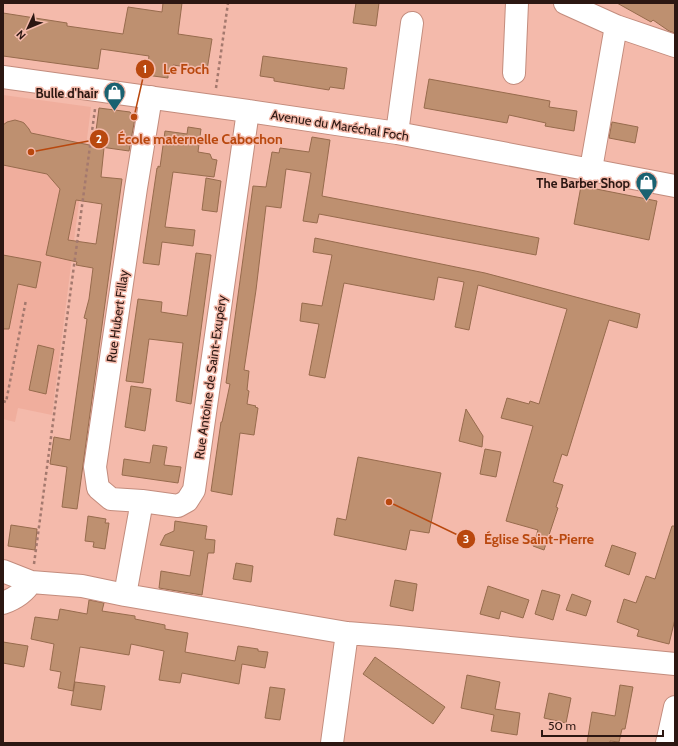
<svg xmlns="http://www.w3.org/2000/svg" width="678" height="746" font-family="Cabin,sans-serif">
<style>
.built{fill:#f0ae9d}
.building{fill:#be9070;stroke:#976b4d;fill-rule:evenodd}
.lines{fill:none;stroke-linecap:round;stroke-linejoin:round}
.minor-casing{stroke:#c38c7d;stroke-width:24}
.path{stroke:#a4796e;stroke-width:2.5;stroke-dasharray:3 3;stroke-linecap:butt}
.minor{stroke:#fff;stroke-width:22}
.labels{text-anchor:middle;stroke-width:3;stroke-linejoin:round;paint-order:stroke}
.poi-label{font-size:13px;font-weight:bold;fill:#2c1712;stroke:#f4baab;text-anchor:end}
.street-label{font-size:13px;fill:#2c1712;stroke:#f4baab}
.leader{fill:none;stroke:#b9480e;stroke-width:1.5}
.callout-dot{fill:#b9480e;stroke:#f4baab;stroke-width:1.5}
.mark-label{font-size:12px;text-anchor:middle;font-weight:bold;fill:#fff}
.callout-label{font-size:14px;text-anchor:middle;font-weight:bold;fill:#b9480e;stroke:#f4baab;stroke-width:3;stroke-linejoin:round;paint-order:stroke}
</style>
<rect width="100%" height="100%" fill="#f4baab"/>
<!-- built -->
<path class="built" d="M3,95L91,107L52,415L18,408L15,422L3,419Z"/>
<!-- building -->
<path class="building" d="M163,3H182L178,34L212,39L207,70L173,65L171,74H168V78L146,75L149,56L101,49L98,69L3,56V13L67,23V26L123,34L128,7L162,12Z
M356,3H379L376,26L353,23Z
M617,3H675V33L669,31L653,20L651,22Z
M263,56L347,68L344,89L330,87L329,90L274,81V78L260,76Z
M429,79L550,101L549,107L577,111L574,131L545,126L546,123L509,115L507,123L424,108Z
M99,108L130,112L135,118L129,151L94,146Z
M15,120L22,122L24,123L29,129L31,133L104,148L101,177L122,179L77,509L62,507L67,467L50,464L54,437L70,440L87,319L84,318L89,299L93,268L76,265L77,262L46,255L60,189L47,174L3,165V125L7,122ZM76,200L102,204L96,244L68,240Z
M612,122L638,127L635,143L609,138Z
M188,127L201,129L198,152L210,154L212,159L217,160L214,177L173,172L165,227L195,230L193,246L162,242L159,265L143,263L157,168H158V166L160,167L165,131L187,134Z
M312,137L330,140L322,196L539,238L536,255L319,214L317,223L303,221L311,173L286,169L281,208L266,206L256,290L244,370L249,371L247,390L249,391L247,404L256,406L255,407L258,408L254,435L240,433L232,495L211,491L221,422H222L230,384L226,383L253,186L266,187L272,152L279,153L280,148L309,152Z
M206,178L221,181L217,212L202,210Z
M581,186L657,201L649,240L574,224Z
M315,238L485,273L640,314L637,328L609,320L567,456L562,454L553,482L563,485L556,507L558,508L544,550L533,546L538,530L506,521L533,426L501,418L507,398L529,404L530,401L539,404L567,309L478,285L469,330L455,327L464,282L438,277L434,300L344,283L325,378L309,375L319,324L300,321L302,303L322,306L332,255L313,252Z
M196,253L211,255L191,404L176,401L183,343L149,339L143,383L126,381L138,299L162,302L161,312L187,316Z
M3,255L41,262L36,288L18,284L9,329H3Z
M38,345L54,349L46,394L29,390Z
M131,386L151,389L145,431L125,427Z
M466,409L483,436L482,447L459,441Z
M153,445L167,447L164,465L181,467L178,483L122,475L124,459L150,463Z
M485,449L501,452L496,477L480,474Z
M358,457L441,473L429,533L410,530L406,550L334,535L337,518L346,520Z
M88,516L106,519L105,523H109L105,549L93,547L94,542L85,541Z
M175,521L207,526L205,539L215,540L214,553H208L202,595L159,588L161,571L190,576L194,551L160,545L165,535L174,531Z
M11,525L37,529L35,550L8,546Z
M672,526H675V619L669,644L637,636L639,630L617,622L624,599L636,603L646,576L655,579Z
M612,545L636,553L629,575L605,566Z
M236,563L253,566L251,582L233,579Z
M395,580L417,584L413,611L390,606Z
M488,586L529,600L523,618L501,611L499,619L480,614Z
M542,590L560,595L553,620L535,614Z
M572,594L591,601L586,616L566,610Z
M89,600L104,603L102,611L135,616V619L165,625V629L188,633L185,652L235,661L238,646L258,649V651L268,652L265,668L242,664L239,684L182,673L180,683L159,680L164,651L131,644L129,655L80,647L73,691L58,688L61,672L50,670L54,644L31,639L35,617L58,620L60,609L87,614Z
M3,642L28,646L24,667L3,663Z
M375,657L445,707L433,724L363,674Z
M467,675L500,682L495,709L520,713L517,735L491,731L494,715L461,708Z
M75,682L105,686L101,710L71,705Z
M620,685L633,687L625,729H622L619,742L610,741V743H587L592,712L615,716Z
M270,687L285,689L280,720L265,718Z
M549,693L571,698L566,723L544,718Z"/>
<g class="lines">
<defs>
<path id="minor" d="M565,3L616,26
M514,73L517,3
M3,77L248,111L397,133L675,186
M397,133L412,23
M591,169L616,26L675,46
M142,501L111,499L98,488L95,467L136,188L151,97
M3,571L31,582L82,586L125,595L347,633L398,637L675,664
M125,595L142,501L178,506L187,501L194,490L248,111
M3,603C14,599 25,592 31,582
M332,743L347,633
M667,743L675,707"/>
</defs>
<!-- minor casing -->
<use href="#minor" class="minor-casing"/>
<!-- path -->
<path class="path" d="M216,88L228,3
M3,401L6,402L26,300
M34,564L95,109"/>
<!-- minor -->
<use href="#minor" class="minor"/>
</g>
<!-- icons -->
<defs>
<symbol id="shop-pin" viewBox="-11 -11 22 30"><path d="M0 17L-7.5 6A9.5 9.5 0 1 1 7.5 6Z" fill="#1a6271" stroke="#f4baab"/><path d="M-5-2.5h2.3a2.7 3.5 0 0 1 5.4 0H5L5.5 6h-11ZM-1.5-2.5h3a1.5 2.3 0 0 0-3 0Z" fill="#fff"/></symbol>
</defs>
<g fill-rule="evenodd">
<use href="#shop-pin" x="102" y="80" width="25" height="34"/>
<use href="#shop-pin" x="634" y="170" width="25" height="34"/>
</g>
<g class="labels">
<!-- poi labels -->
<g class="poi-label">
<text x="98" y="98">Bulle d'hair</text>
<text x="630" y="188">The Barber Shop</text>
</g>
<!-- street labels -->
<g class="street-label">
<text transform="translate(340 125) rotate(9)" y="5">Avenue du Maréchal Foch</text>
<text transform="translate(117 316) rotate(-82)" y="5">Rue Hubert Fillay</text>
<text transform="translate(210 377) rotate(-82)" y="5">Rue Antoine de Saint-Exupéry</text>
</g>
</g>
<!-- callouts -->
<path class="leader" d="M134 117L145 69M31 152L99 139M389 502L466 539"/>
<g class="callout-dot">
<circle cx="134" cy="117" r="4"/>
<circle cx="31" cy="152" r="4"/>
<circle cx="389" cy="502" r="4"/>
<circle cx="145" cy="69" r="10"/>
<circle cx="99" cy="139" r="10"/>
<circle cx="466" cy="539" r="10"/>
</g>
<g class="mark-label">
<text x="145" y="73">1</text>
<text x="99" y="143">2</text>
<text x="466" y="543">3</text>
</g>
<g class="callout-label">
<text x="186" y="74">Le Foch</text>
<text x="200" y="144">École maternelle Cabochon</text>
<text x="539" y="544">Église Saint-Pierre</text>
</g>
<!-- border -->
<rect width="678" height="746" fill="none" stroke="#2c1712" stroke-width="8"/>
<!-- north arrow -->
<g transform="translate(28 28) rotate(226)" stroke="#f4baab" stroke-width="3" paint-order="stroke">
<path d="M0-3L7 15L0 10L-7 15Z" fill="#2c1712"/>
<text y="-6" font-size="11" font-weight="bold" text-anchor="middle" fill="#2c1712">N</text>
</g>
<!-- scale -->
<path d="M542 730v6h121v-6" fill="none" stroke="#2c1712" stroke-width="2"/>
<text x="548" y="730" font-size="12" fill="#2c1712" stroke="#f4baab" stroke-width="3" paint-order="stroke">50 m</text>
</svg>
